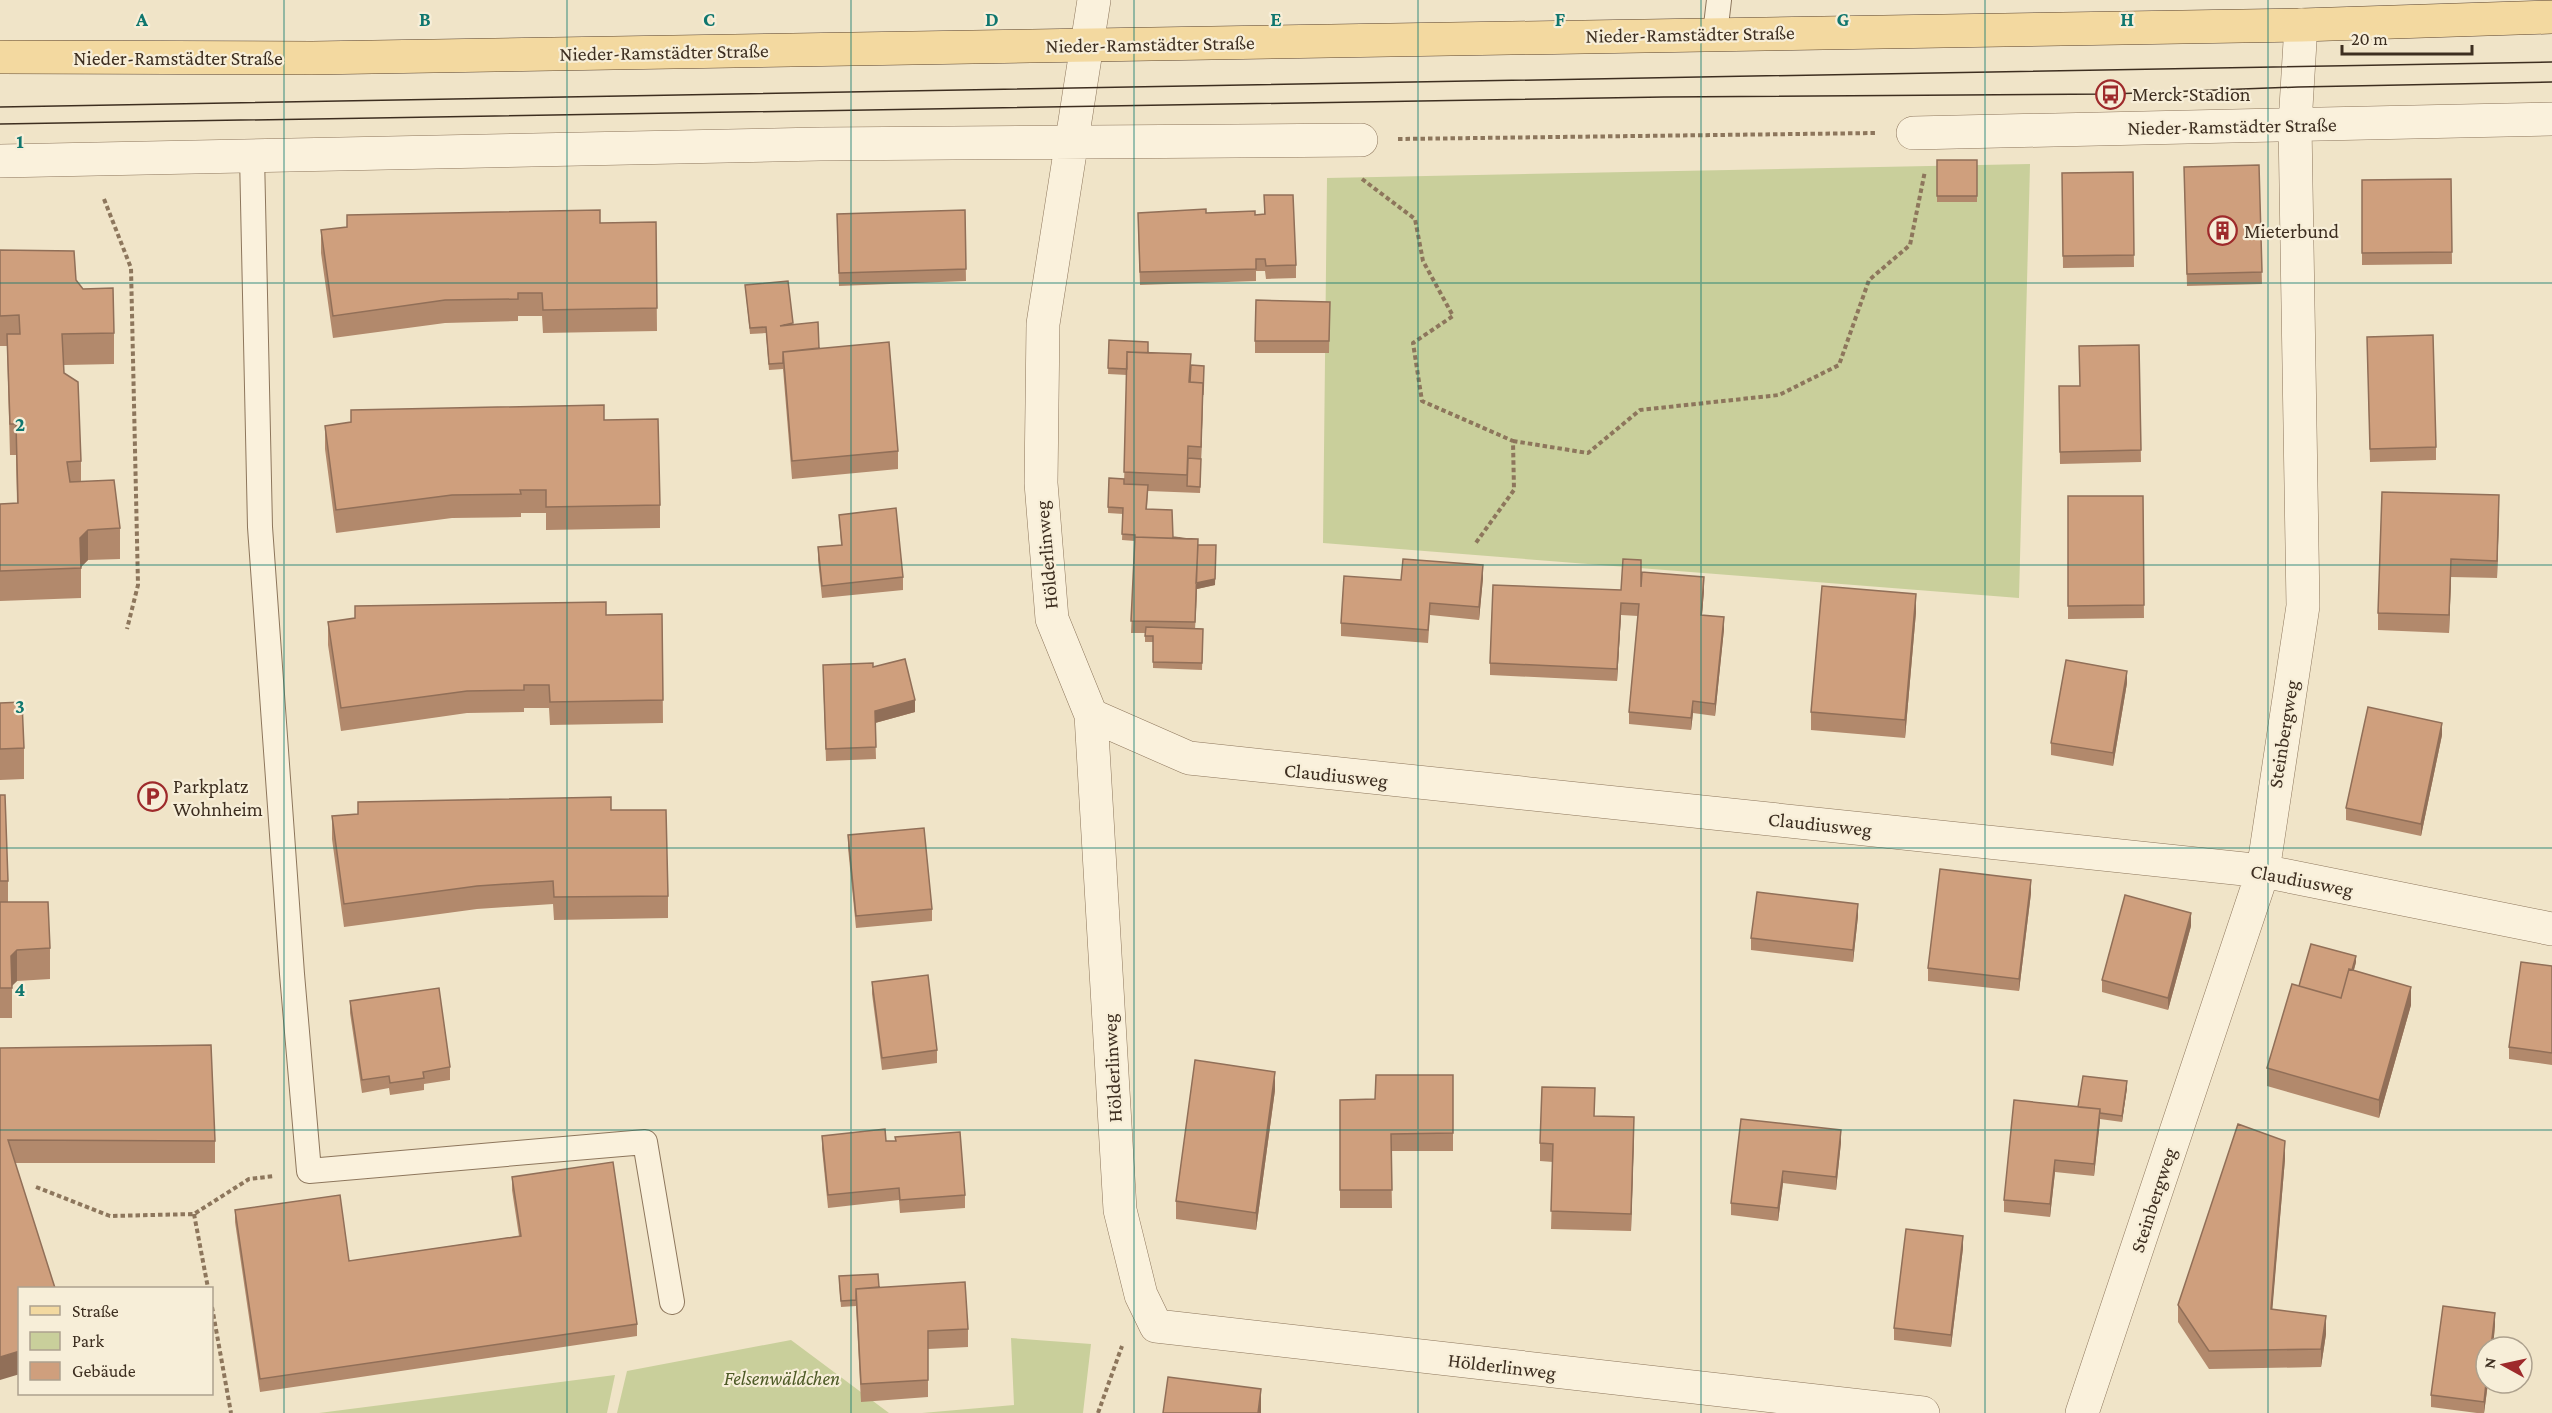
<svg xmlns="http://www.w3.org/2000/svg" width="2552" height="1413" font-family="'Crimson Pro',serif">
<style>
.green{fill:#c9cf9b}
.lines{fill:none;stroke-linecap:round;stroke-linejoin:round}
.lane-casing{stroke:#8d765c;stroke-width:26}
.street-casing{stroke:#8d765c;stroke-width:34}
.primary-casing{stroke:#5b4430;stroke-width:34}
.path{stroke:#8d765c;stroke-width:4;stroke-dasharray:4.5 3;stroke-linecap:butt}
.lane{stroke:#faf1dc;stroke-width:24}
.street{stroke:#faf1dc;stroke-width:33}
.primary{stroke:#f3d9a0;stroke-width:33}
.tram{stroke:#3d2e20;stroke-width:1.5}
.wall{fill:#b2896c}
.shaded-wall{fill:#916f58}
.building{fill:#cf9f7d;stroke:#916f58;stroke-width:1.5}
.grid{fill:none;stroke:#0f766e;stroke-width:1.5;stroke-opacity:0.55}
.labels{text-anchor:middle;stroke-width:4.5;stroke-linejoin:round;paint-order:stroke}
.street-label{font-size:20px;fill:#3d2e20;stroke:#f7eed8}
.poi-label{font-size:20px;fill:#3d2e20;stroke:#f7eed8;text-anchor:start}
.park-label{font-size:20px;font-style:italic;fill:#4d5a26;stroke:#f7eed8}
.grid-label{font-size:20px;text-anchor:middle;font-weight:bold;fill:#0f766e;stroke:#f7eed8;stroke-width:4.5;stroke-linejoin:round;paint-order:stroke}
</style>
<rect width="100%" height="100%" fill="#f0e4c8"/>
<!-- green -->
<path class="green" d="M2030,164L2019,598L1323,543L1327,178Z
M1011,1338L1091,1344L1083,1413H922L1014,1405Z
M791,1340L889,1413H617L627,1371Z
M615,1375L607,1413H319Z"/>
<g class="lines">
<defs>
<path id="lane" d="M1715,34L1719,0
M252,155L260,527L292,974L309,1171L645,1142L672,1302"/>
<path id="street" d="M1094,0L1043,324L1041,483L1052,619L1091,715L1120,1210L1141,1295L1156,1326L1923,1413
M1913,133L2552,119
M0,161L820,144L1361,140
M1091,715L1189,758L2263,871L2552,929
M2082,1413L2263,871L2303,606L2295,124L2301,25"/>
<path id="primary" d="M0,57L312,58L2301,25L2552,17"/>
</defs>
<!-- lane casing -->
<use href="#lane" class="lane-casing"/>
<!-- street casing -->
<use href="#street" class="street-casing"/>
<!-- primary casing -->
<use href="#primary" class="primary-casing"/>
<!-- path -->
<path class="path" d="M1398,139L1876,133
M1362,179L1415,219L1423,261L1453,316L1413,343L1422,401L1513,441L1514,490L1475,544
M104,199L131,268L138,585L127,629
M1513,441L1588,453L1640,410L1779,395L1839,365L1869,280L1910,245L1925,171
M36,1187L110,1216L194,1214L249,1179L275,1176
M194,1214L208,1288
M212,1307L231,1413
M1098,1413L1122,1346"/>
<!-- lane -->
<use href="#lane" class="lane"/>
<!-- street -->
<use href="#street" class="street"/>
<!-- primary -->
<use href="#primary" class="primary"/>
<!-- tram -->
<path class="tram" d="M0,107L2552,62
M0,124L1664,97L2111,94L2298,87L2552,82"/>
</g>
<!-- wall -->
<path class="wall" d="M1937,160H1977V202H1937Z
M2259,165L2262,284L2187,286L2184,167Z
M2133,172L2134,267L2063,268L2062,173Z
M2451,179L2452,264L2362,265V180Z
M1264,195L1296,265V278L1266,279L1265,271H1256V281L1140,285L1138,226L1206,213L1255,215L1264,214Z
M965,210L966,281L839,286L837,226Z
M656,222L657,331L543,333L542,316H518V321L445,323L333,338L321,253V230Z
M0,250L76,280L114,333V364L64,365V373L81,461V481L120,528V559L88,560L81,567V598L0,601V504L17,503L16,455H10L7,346H0Z
M745,285L793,325L819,348L898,451V469L792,479L783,369L769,370L766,333L750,334Z
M1330,302L1329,353H1255V341Z
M2367,337L2436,447V460L2370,462Z
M1109,340L1191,365L1204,366L1200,493L1148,491L1147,509L1173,537L1198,545L1215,585L1197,589L1195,628L1203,629L1202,670L1153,668V642H1145V633H1131L1135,541L1122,540L1123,514L1108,513V507L1124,484L1127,375L1108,374Z
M2139,345L2141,462L2060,464L2059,386H2080Z
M351,410L604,420L660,505V528L546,530V513H521V517L452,518L336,533L325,449V426L351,422Z
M2068,496H2143L2144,618L2068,619Z
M2499,513L2497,578L2451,577L2449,633L2378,630V613Z
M839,515L903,577V590L822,598L818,560V547L841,545Z
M1483,578L1479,620L1430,615L1428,643L1341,636V623L1401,580Z
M1641,585L1704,590L1702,615L1724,629L1715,716L1693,713L1691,730L1629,724V712L1638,616L1621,615L1617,681L1490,675V663L1621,590Z
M1916,612L1905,738L1811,730V712Z
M662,614L663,723L550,725L549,708H524V712L467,713L341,731L328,645V622Z
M873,667L915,712L875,723L876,759L826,761L823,677Z
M2127,683L2113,766L2051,755V743Z
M0,703L24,748V779L0,780Z
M2442,735L2421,836L2346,820V808Z
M0,795L8,881V902L50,948V979L17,981L12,985V1018H0Z
M611,810L668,896V918L554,920L553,904L477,909L344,927L332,839V816Z
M848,835L932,909V921L856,928L848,848Z
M2031,893L2019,991L1928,981V968Z
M1858,916L1853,962L1751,950V938Z
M2191,926L2168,1010L2102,992V980Z
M2356,962L2354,970L2411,1005L2379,1118L2267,1086V1068L2299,986Z
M2552,966V1065L2509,1059V1047Z
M872,982L937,1050V1063L882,1070L872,994Z
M350,1001L450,1067V1080L424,1084V1090L390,1095L389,1088L362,1093L350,1013Z
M0,1048L215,1141V1163H15L20,1288Z
M1453,1075V1151H1391L1392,1208H1340V1100L1375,1099Z
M2127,1088L2122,1122L2100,1119L2094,1176L2055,1172L2050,1217L2004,1212V1200L2078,1107Z
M1275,1090L1256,1230L1176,1219V1201Z
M1595,1116L1634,1135L1631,1231L1551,1229L1553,1162L1540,1161V1143Z
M1741,1119L1841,1142L1836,1190L1783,1183L1778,1221L1731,1215V1203Z
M822,1136L886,1141L965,1195V1208L900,1213L899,1200L828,1208L822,1149Z
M2285,1159L2272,1309L2326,1334L2321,1367L2209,1369L2178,1322V1305Z
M512,1177L637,1324V1336L260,1392L235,1222V1210L349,1261L519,1236L512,1190Z
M1963,1248L1951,1347L1894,1340V1328Z
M839,1283L879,1287L968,1329V1347L928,1349V1397L861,1402L856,1306L841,1307Z
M2495,1325L2493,1347H2486V1383H2488L2484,1413H2477L2431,1407V1395Z"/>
<!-- shaded-wall -->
<path class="shaded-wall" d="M1204,366L1200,493L1201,447Z
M2499,495V513L2497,578V561Z
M88,530V560L80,568V538Z
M1198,551L1216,552L1215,585L1197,589L1195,635Z
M2451,559V577L2449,633V615Z
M1483,565V578L1479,620V607Z
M1704,577V590L1701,627V615Z
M1916,594V612L1905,738V720Z
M1621,603V615L1617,681V669Z
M1724,617V629L1715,716V704Z
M2127,671V683L2113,766V753Z
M915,700V712L875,723V711Z
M1693,701V713L1691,730V718Z
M2442,723V735L2421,836V824Z
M2031,880V893L2019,991V979Z
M1858,904V916L1853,962V950Z
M2191,913V926L2168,1010V998Z
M17,950V981L11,987V956Z
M2356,956V962L2341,1016Z
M2411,987V1005L2379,1118V1100Z
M1275,1072V1090L1256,1230V1213Z
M2127,1081V1088L2122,1122V1116Z
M2100,1109V1121L2094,1176V1164Z
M1634,1117V1135L1631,1231V1214Z
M1841,1130V1142L1836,1190V1177Z
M2285,1141V1159L2271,1326V1309Z
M2055,1160V1172L2050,1217V1204Z
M1783,1171V1183L1778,1221V1208Z
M1963,1236V1248L1951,1347V1335Z
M2495,1313V1325L2493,1347H2491Z
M2326,1316V1334L2321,1367V1349Z
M20,1351V1374L0,1380V1357Z
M2486,1383H2488L2484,1413V1402Z
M1261,1389V1413H1258Z"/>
<!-- building -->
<path class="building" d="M1937,160H1977V196H1937Z
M2259,165L2262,272L2187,274L2184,167Z
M2133,172L2134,255L2063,256L2062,173Z
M2451,179L2452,252L2362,253V180Z
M1264,195H1293L1296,265L1266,266L1265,259H1256V269L1140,272L1138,213L1206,209V213L1255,211V215L1265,214Z
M600,210V223L656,222L657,308L543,310L542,293H518V299L445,300L333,316L321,230L347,227V215Z
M965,210L966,269L839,273L837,214Z
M0,250L74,251L76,280L83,289L113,288L114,333L62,334L64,373L78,382L81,461L67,462L70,482L114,480L120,528L88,530L80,538L81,568L0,571V504L18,503L16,424H10L7,334H20L19,315L0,316Z
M788,281L793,323L780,326L818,322L819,348L783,352V363L769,364L766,327L750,328L745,285Z
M1256,300L1330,302L1329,341H1255Z
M2433,335L2436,447L2370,449L2367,337Z
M1109,340L1148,342V353L1127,352V369L1108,368Z
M889,342L898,451L792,461L783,352Z
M2139,345L2141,450L2060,452L2059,386H2080L2079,346Z
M1127,352L1191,354L1189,382L1203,383L1201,447L1188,446L1187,475L1124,472Z
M1191,365L1204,366L1203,395V383L1190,382Z
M604,405V420L658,419L660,505L546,507V490H520L521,494L452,495L336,510L325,426L351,422V410Z
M1188,458L1201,459L1200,487L1187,486Z
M1109,478L1124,479V484L1148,485L1146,509L1172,510L1173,537L1188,539L1135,537V535L1122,534L1123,508L1108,507Z
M2382,492L2499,495L2497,561L2451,559L2449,615L2378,613Z
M2068,496H2143L2144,605L2068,606Z
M896,508L903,577L822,586L818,547L842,545L839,515Z
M1135,537L1198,539L1195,622L1131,621Z
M1198,545H1216L1215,579L1196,583Z
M1403,559L1483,565L1479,607L1430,603L1428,630L1341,623L1344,576L1401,580Z
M1623,559L1641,560V587L1642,572L1704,577L1701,615L1724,617L1715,704L1693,701L1691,718L1629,712L1639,604L1621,603L1617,669L1490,663L1493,585L1621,590Z
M1822,586L1916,594L1905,720L1811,712Z
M606,602V615L662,614L663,700L550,702L549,685H524V690L467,691L341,708L328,622L355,618V606Z
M1146,627L1203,629L1202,663L1153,662V636H1145Z
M905,659L915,700L875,711L876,747L826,749L823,665L873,663V667Z
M2066,660L2127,671L2113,753L2051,743Z
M22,702L24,748L0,749V703Z
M2368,707L2442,723L2421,824L2346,808Z
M0,795H5L8,881H0Z
M611,797V810H666L668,896L554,897L553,881L477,886L344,904L332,816L358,814V802Z
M924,828L932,909L856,916L848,835Z
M1940,869L2031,880L2019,979L1928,968Z
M1757,892L1858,904L1853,950L1751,938Z
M2125,895L2191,913L2168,998L2102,980Z
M0,902H48L50,948L17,950L11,956L12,988H0Z
M2311,944L2356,956L2352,970L2349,969L2341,998L2299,986Z
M2521,962L2552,966V1053L2509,1047Z
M2349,969L2411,987L2379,1100L2267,1068L2292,984L2341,998Z
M928,975L937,1050L882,1058L872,982Z
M439,988L450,1067L423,1072L424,1078L390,1083L389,1076L362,1080L350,1001Z
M211,1045L215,1141L8,1140L55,1288H20V1351L0,1357V1048Z
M1195,1060L1275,1072L1256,1213L1176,1201Z
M1376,1075H1453V1133L1391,1134L1392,1190H1340V1100L1375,1099Z
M2083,1076L2127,1081L2122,1116L2100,1113V1109L2078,1107Z
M1542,1087L1595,1088L1594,1116L1634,1117L1631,1214L1551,1211L1553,1144L1540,1143Z
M2014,1100L2100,1109L2094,1164L2055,1160L2050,1204L2004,1200Z
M1741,1119L1841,1130L1836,1177L1783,1171L1778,1208L1731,1203Z
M2238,1124L2285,1141L2271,1309L2326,1316L2321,1349L2209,1351L2178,1305Z
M885,1129L886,1141H896L895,1137L960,1132L965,1195L900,1200L899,1188L828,1195L822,1136Z
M613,1162L637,1324L260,1379L235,1210L340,1195L349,1261L521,1236L512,1177Z
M1906,1229L1963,1236L1951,1335L1894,1328Z
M878,1274L879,1287L856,1289V1300L841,1301L839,1276Z
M965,1282L968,1329L928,1331V1380L861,1384L856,1289Z
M2443,1306L2495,1313L2491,1347H2486V1383L2484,1402L2431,1395Z
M1168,1377L1261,1389L1258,1413H1163Z"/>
<!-- grid -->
<path class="grid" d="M284,0V1413M567,0V1413M851,0V1413M1134,0V1413M1418,0V1413M1701,0V1413M1985,0V1413M2268,0V1413M0,283H2552M0,565H2552M0,848H2552M0,1130H2552"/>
<!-- icons -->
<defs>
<symbol id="bus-ring" viewBox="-11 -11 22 22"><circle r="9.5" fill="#f7eed8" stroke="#9e2a2b" stroke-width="1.5"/><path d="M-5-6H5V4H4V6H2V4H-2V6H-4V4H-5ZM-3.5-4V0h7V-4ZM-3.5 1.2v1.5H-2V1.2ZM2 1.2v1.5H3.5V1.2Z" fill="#9e2a2b"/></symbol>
<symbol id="building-ring" viewBox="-11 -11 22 22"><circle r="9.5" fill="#f7eed8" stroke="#9e2a2b" stroke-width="1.5"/><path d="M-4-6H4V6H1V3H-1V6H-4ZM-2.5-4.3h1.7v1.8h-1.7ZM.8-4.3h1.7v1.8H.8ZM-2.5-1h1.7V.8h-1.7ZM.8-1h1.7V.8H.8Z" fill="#9e2a2b"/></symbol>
<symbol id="parking-ring" viewBox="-11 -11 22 22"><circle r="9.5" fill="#f7eed8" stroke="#9e2a2b" stroke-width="1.5"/><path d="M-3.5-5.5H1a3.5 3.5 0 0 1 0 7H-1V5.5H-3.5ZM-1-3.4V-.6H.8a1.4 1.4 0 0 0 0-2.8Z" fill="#9e2a2b"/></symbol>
</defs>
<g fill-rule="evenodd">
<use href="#bus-ring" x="2094" y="78" width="33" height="33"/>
<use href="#building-ring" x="2206" y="214" width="33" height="33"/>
<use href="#parking-ring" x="136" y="780" width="33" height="33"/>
</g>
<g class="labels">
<!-- street labels -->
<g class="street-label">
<text transform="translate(1690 34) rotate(-1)" y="7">Nieder-Ramstädter Straße</text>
<text transform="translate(1150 44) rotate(-1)" y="7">Nieder-Ramstädter Straße</text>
<text transform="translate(664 52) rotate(-1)" y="7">Nieder-Ramstädter Straße</text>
<text x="178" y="65">Nieder-Ramstädter Straße</text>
<text transform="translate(2232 126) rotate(-1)" y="7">Nieder-Ramstädter Straße</text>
<text transform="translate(1046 555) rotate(-95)" y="7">Hölderlinweg</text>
<text transform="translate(2283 734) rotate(-81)" y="7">Steinbergweg</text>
<text transform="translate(1336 775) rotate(6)" y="7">Claudiusweg</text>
<text transform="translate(1820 824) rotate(6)" y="7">Claudiusweg</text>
<text transform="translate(2302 880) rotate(11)" y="7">Claudiusweg</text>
<text transform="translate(1112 1068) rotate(-93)" y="7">Hölderlinweg</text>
<text transform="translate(2153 1200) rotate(-72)" y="7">Steinbergweg</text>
<text transform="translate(1502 1366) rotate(7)" y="7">Hölderlinweg</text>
</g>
<!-- poi labels -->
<g class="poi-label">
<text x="2132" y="101">Merck-Stadion</text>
<text x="2244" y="238">Mieterbund</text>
<text x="173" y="793">Parkplatz<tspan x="173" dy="23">Wohnheim</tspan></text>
</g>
<!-- park labels -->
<g class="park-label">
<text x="782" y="1385">Felsenwäldchen</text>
</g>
</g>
<g class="grid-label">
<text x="142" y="26">A</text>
<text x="425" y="26">B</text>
<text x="709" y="26">C</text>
<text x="992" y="26">D</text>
<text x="1276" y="26">E</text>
<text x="1560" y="26">F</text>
<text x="1843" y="26">G</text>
<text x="2127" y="26">H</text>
<text x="20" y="148">1</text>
<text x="20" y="431">2</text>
<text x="20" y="713">3</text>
<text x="20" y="996">4</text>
</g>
<!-- legend -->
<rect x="18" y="1287" width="195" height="108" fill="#f7eed8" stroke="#ada18e" stroke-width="1.5"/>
<rect x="30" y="1306" width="30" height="9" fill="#f3d9a0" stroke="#ada18e" stroke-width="1.5"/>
<text x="72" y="1317" font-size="18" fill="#3d2e20">Straße</text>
<rect x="30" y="1332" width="30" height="18" fill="#c9cf9b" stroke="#ada18e" stroke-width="1.5"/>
<text x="72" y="1347" font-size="18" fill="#3d2e20">Park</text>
<rect x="30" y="1362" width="30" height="18" fill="#cf9f7d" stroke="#ada18e" stroke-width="1.5"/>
<text x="72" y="1377" font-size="18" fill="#3d2e20">Gebäude</text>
<!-- north arrow -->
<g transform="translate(2504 1365) rotate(278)"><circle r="28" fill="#f7eed8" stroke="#ada18e" stroke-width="1.5"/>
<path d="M0-4.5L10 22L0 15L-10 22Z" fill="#9e2a2b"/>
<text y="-9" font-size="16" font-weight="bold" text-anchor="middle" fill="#3d2e20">N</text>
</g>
<!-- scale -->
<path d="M2342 45v9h130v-9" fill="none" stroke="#3d2e20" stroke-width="3"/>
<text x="2351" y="45" font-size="18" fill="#3d2e20" stroke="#f7eed8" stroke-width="4.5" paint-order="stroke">20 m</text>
</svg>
